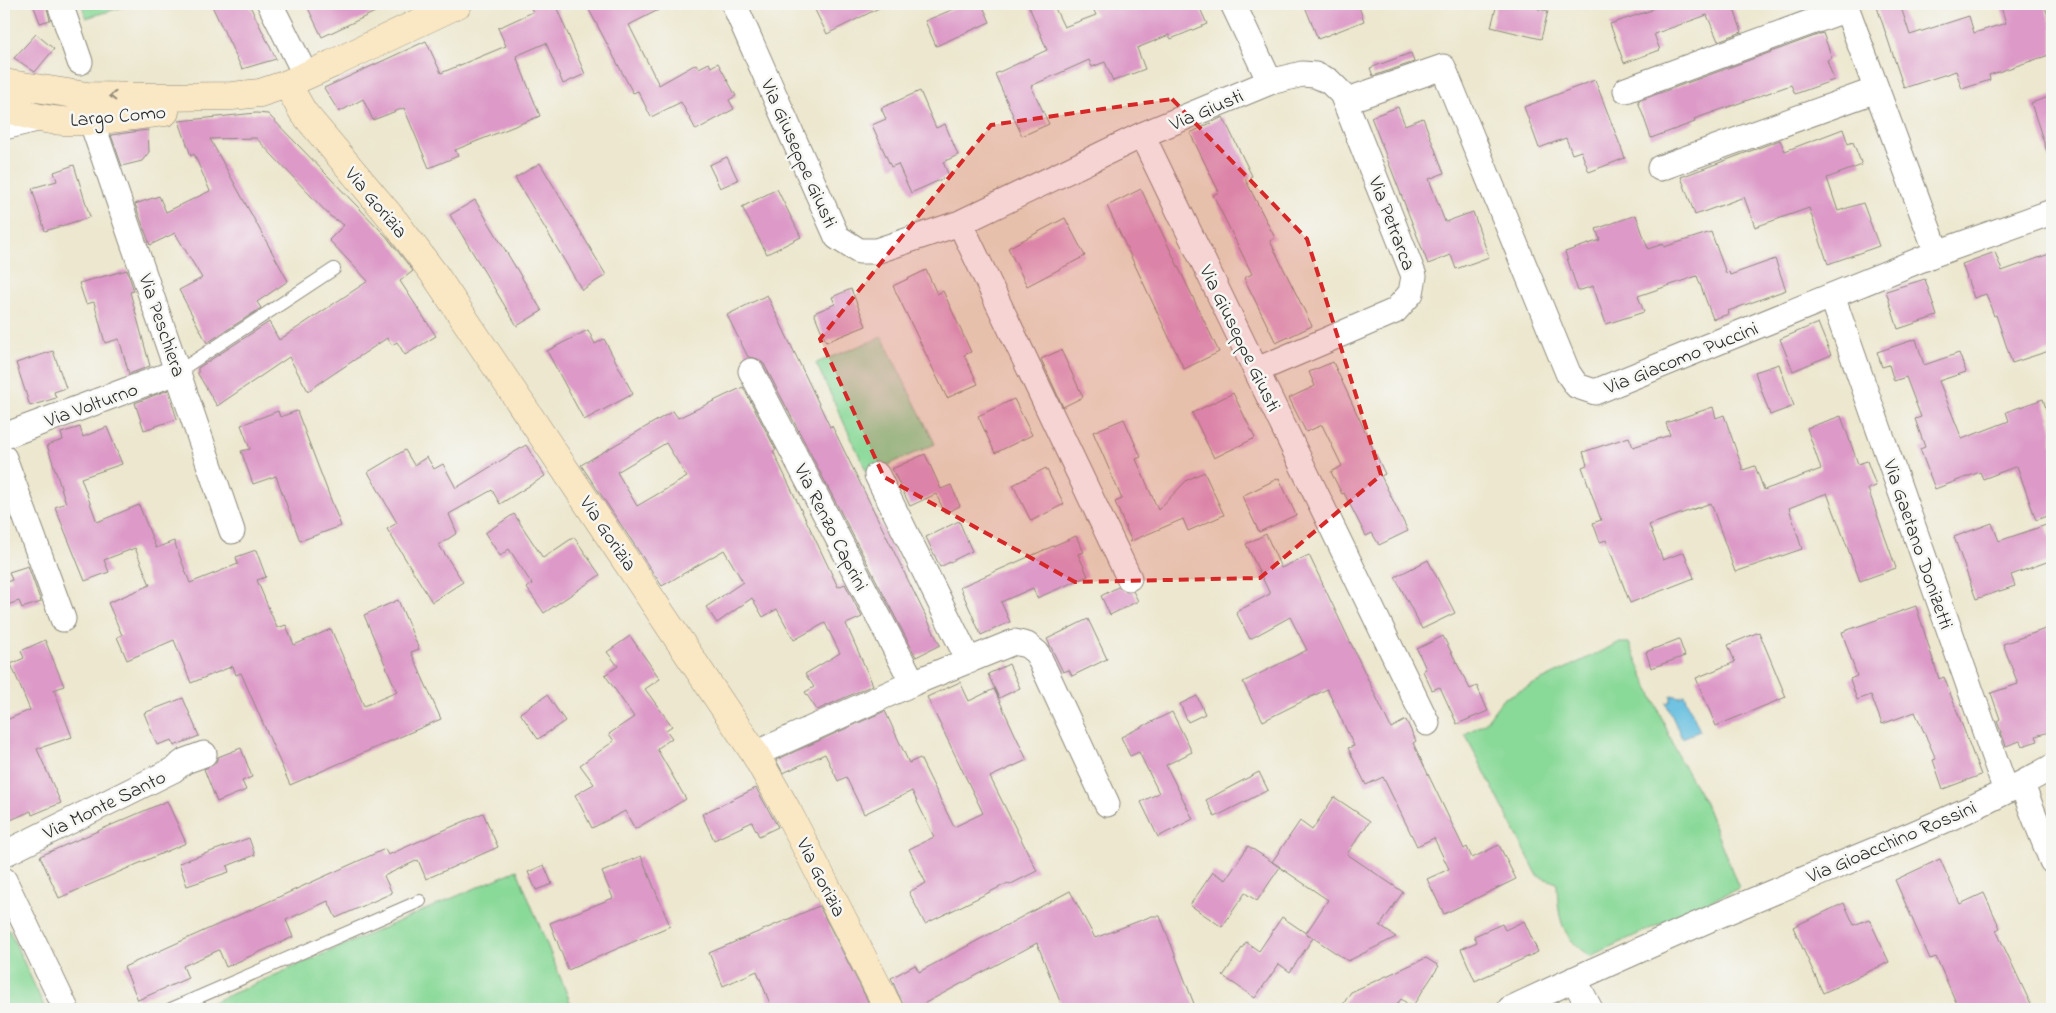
<svg xmlns="http://www.w3.org/2000/svg" width="2056" height="1013" font-family="'Indie Flower',sans-serif">
<style>
.green{fill:#89d998;stroke:#5a8262}
.water{fill:#62bddf;stroke:#467485}
.building{fill:#dd9ac8;fill-rule:evenodd}
.lines{fill:none;stroke-linecap:round;stroke-linejoin:round}
.lane-casing{stroke:#8c897c;stroke-width:14}
.street-casing{stroke:#8c897c;stroke-width:27}
.secondary-casing{stroke:#8c897c;stroke-width:29}
.lane{stroke:#fff;stroke-width:12}
.street{stroke:#fff;stroke-width:25}
.secondary{stroke:#fae7c3;stroke-width:28}
.oneway{stroke:#928977}
.marked{fill:#d62828;fill-opacity:0.2;stroke:#d62828;stroke-width:4;stroke-dasharray:10 6;stroke-linejoin:round}
.labels{text-anchor:middle;stroke-width:5;stroke-linejoin:round;paint-order:stroke}
.street-label{font-size:20px;fill:#2b2b2b;stroke:#f6f6f2}
</style>
<rect width="100%" height="100%" fill="#f6f6f2"/>
<filter id="ink" filterUnits="userSpaceOnUse"><feTurbulence type="fractalNoise" baseFrequency=".02" numOctaves="2"/><feDisplacementMap in="SourceGraphic" scale="10" xChannelSelector="R" yChannelSelector="G"/><feConvolveMatrix kernelMatrix="1 2 1 2 8 2 1 2 1" color-interpolation-filters="sRGB"/></filter>
<filter id="wash" filterUnits="userSpaceOnUse"><feTurbulence type="fractalNoise" baseFrequency=".0096" numOctaves="4" result="noise"/><feDisplacementMap in="SourceGraphic" scale="20" xChannelSelector="R" yChannelSelector="G"/><feGaussianBlur stdDeviation="1.12" result="paint"/><feColorMatrix in="noise" values="0 0 0 0 0 0 0 0 0 0 0 0 0 0 0 0 0 1.4 0 .05"/><feComposite in="paint" operator="in"/></filter>
<g filter="url(#wash)">
<rect width="100%" height="100%" fill="#ece7ce"/>
<!-- green -->
<path class="green" d="M82,4H133L86,18Z
M882,337L935,444L883,467L867,472L816,363Z
M1618,643H1629L1680,760L1704,801L1739,888L1590,956C1560,937 1558,916 1557,883L1538,876L1465,734L1485,723L1503,699Z
M517,870L573,1009H197Z
M9,930L44,1006L37,1009H4V934Z"/>
<!-- water -->
<path class="water" d="M1671,695L1680,697L1684,695L1700,731L1682,738L1666,703L1671,701Z"/>
<g id="blocks">
<!-- building -->
<path class="building" d="M33,4H46L50,20L40,23Z
M211,4H249L276,59L242,69Z
M306,4H392L322,37Z
M529,4H555L585,74L563,84L546,43L516,56L540,116L455,150L458,156L429,168L404,108L373,120L363,99L339,112L324,88L426,41L441,73L506,46L498,28L533,12Z
M586,4H670L629,25L659,85L696,64L699,68L709,63L711,67L718,63L736,96L729,100L734,109L696,130L681,102L651,117L638,91L633,93Z
M812,4H887L827,34Z
M966,4H982L990,22L936,46L925,21Z
M1028,4H1053L1064,27L1096,15L1091,4H1198L1207,24L1171,39L1169,35L1137,48L1145,69L1113,81L1105,62L1092,67L1089,60L1031,86L1049,124L1022,136L995,74L1047,50Z
M1304,4H1358L1364,21L1318,39Z
M1497,4H1539L1538,9L1548,11L1541,39L1491,27Z
M1649,4H1732L1742,32L1718,41L1707,15L1654,34L1660,50L1624,63L1610,24L1652,10Z
M1876,4H1900L1910,35L1969,16L1974,33L2006,23L2000,4H2044L2052,27V54L1989,75L1990,80L1962,89L1956,71L1904,88Z
M1823,33L1832,58L1827,60L1834,80L1795,94L1791,85L1694,119L1695,122L1651,138L1638,101Z
M36,34L54,49L35,72L14,58Z
M1411,53L1414,62L1373,76L1370,68Z
M1595,80L1625,158L1589,172L1581,151L1572,154L1566,138L1539,148L1524,107Z
M920,91L936,128L945,124L958,155L943,162L949,176L911,193L898,164L891,167L872,125L886,119L881,108Z
M2052,96V157L2049,158L2031,103Z
M1398,107L1405,125L1423,118L1444,173L1429,179L1445,222L1473,212L1489,257L1456,269L1451,255L1428,264L1371,117Z
M256,113L268,114L386,236L413,271L400,281L436,336L405,355L397,342L392,345L387,338L308,391L289,357L217,406L198,374V368L269,322L279,340L368,281L329,240L344,225L330,216L256,138L210,139L288,281L257,302L261,308L207,343L179,290L202,278L175,233L150,245L135,204L159,196L166,212L210,191L194,154L191,156L179,121Z
M1223,117L1252,176L1245,179L1275,238L1270,241L1312,326L1276,343L1244,278L1252,274L1213,195L1219,192L1190,133Z
M1843,129L1848,144L1853,142L1862,165L1827,178L1838,211L1863,203L1879,246L1828,264L1809,208L1755,227L1744,197L1695,215L1681,177L1780,140L1785,151Z
M148,130L149,152L142,161L122,166L111,135Z
M727,157L738,180L720,188L709,165Z
M540,163L606,275L582,290L515,178Z
M74,165L90,217L45,231L32,188L57,181L54,172Z
M777,189L801,237L767,254L742,207Z
M1141,189L1219,352L1184,369L1107,206Z
M475,200L542,311L517,326L450,215Z
M1636,215L1648,249L1663,244L1664,247L1711,232L1726,273L1729,272L1730,275L1775,259L1786,290L1728,311L1729,314L1713,319L1697,276L1638,296L1644,312L1606,324L1593,286L1578,291L1565,252L1600,240L1596,229Z
M1065,218L1085,256L1027,286L1008,248Z
M1995,252L2002,271L2052,253V350L2012,363L1996,315L1994,316L1986,294L1974,298L1962,264Z
M127,270L134,291L130,292L150,366L129,374L119,339L105,343L94,302L86,304L79,283Z
M926,270L937,294L943,291L971,352L964,355L978,384L947,398L893,286Z
M1925,279L1937,316L1898,329L1886,291Z
M851,289L866,326L826,342L814,313L835,304L832,297Z
M767,295L830,427L832,426L940,645L916,657L764,364L758,359L748,357L727,315Z
M1818,323L1831,355L1793,371L1780,339Z
M588,330L595,344L604,339L633,394L584,420L547,351Z
M1916,339L1924,365L1959,353L1966,372L1939,381L1962,439L2009,421L2006,412L2043,399L2052,427V514L2036,520L2017,466L1983,479L1980,472L1935,489L1920,449L1925,447L1915,419L1921,417L1906,377L1894,381L1889,365L1882,367L1877,352Z
M1061,350L1083,397L1063,407L1041,359Z
M53,351L66,388L54,392L56,398L30,406L16,363Z
M1333,362L1385,474L1381,476L1408,531L1379,545L1372,533L1366,536L1344,493L1342,494L1331,472L1342,466L1322,425L1306,432L1289,398L1315,386L1309,372Z
M1779,364L1794,406L1770,415L1755,372Z
M743,387L776,450L773,451L838,587L845,584L862,617L846,624L873,685L817,710L805,692L814,687L805,674L840,653L825,623L794,640L777,609L763,617L752,598L717,623L706,607L743,582L724,550L662,586L581,465L673,411L678,418ZM666,443L687,477L637,506L617,472Z
M168,390L177,419L144,430L135,403Z
M1233,393L1255,438L1214,458L1192,413Z
M1014,399L1032,435L995,453L978,416Z
M1713,407L1716,418L1724,415L1743,470L1755,466L1764,490L1821,469L1807,428L1841,416L1858,464L1867,461L1876,486L1868,489L1896,568L1860,581L1827,493L1789,508L1802,549L1735,572L1711,503L1649,525L1663,560L1684,552L1694,578L1630,603L1606,540L1600,542L1593,523L1601,520L1582,467L1587,465L1583,452L1629,437L1633,447L1670,435L1666,423Z
M278,411L280,417L297,411L341,526L300,541L276,476L253,484L241,451L250,449L241,425Z
M1124,419L1141,457L1136,459L1158,510L1187,480L1204,472L1224,515L1188,531L1183,519L1129,542L1131,540L1115,502L1122,499L1093,432Z
M80,427L83,437L107,427L122,464L81,478L97,522L139,505L156,548L174,541L190,583L238,564L236,557L256,550L266,577L257,580L277,628L286,625L294,645L331,629L364,706L397,692L364,615L398,600L419,649L411,652L441,719L290,785L241,673L236,675L233,666L191,683L174,640L127,660L117,637L122,635L108,603L150,585L135,548L104,560L109,572L85,581L55,507L66,503L47,445L63,440L61,433Z
M526,445L545,476L500,504L492,490L449,514L457,533L439,545L463,582L432,602L387,529L397,523L368,472L405,450L414,465L427,457L434,469L443,464L456,488Z
M925,454L941,489L951,485L960,506L945,513L936,494L910,506L892,469Z
M1046,468L1064,504L1031,521L1013,485Z
M1279,478L1296,515L1259,532L1242,496Z
M514,514L543,558L574,537L600,575L544,613L527,588L532,584L509,549L500,556L485,533Z
M959,521L972,551L940,567L926,537Z
M1992,523L1999,541L2046,525L2052,542V560L2011,575L2015,586L1976,599L1954,537Z
M1266,534L1281,568L1309,555L1391,728L1406,720L1416,741L1413,743L1464,849L1467,847L1472,858L1499,845L1516,879L1444,914L1427,879L1449,869L1434,838L1417,846L1383,777L1366,785L1348,748L1354,746L1327,689L1263,721L1243,682L1307,650L1290,617L1250,639L1236,612L1270,594L1246,544Z
M1076,536L1084,552L1078,554L1088,576L1037,598L1033,588L1001,602L1010,622L981,635L960,587Z
M1428,560L1455,613L1422,629L1395,577Z
M28,566L41,602L22,608L19,601L7,605L4,595V583L12,580L9,572Z
M1118,587L1127,592L1133,591L1138,601L1110,615L1101,596Z
M1916,606L1939,679L1944,677L1981,775L1943,789L1933,760L1936,759L1915,712L1882,724L1871,695L1857,700L1850,679L1857,676L1842,632Z
M1088,619L1107,659L1072,676L1069,670L1063,672L1047,639Z
M2048,628L2052,640V731L2036,736L2038,741L2022,746L2020,741L2006,746L1997,721L2000,719L1991,693L2018,684L2003,644Z
M1759,632L1786,697L1716,726L1696,678L1735,662L1728,645Z
M630,636L660,679L645,689L672,726L666,730L672,738L657,749L686,799L635,829L625,811L592,828L575,795L594,784L580,765L614,741L609,734L634,717L605,675L618,666L607,652Z
M1443,636L1470,689L1477,686L1488,711L1457,724L1440,687L1432,690L1423,671L1426,669L1417,649Z
M1679,639L1685,656L1651,668L1646,652Z
M45,640L64,686L54,690L72,737L37,749L61,803L32,815L31,811L4,823V721L30,710L11,664L24,658L21,651Z
M1009,664L1020,688L999,698L988,674Z
M960,682L969,701L994,689L1027,760L990,777L1037,871L1009,885L1008,883L925,924L909,892L926,883L909,849L934,837L912,791L864,814L846,777L838,781L825,754L783,773L776,760L885,711L909,763L920,758L954,827L983,813L927,697Z
M547,695L565,721L538,739L520,713Z
M1197,696L1205,714L1188,722L1180,704Z
M183,698L199,736L174,746L172,740L157,745L144,713Z
M1172,712L1192,752L1166,765L1193,819L1158,837L1141,802L1159,793L1139,752L1130,756L1121,737Z
M241,748L252,777L242,781L246,790L217,802L204,769L215,764L218,757Z
M1259,772L1268,790L1215,817L1206,800Z
M756,788L778,827L759,836L752,822L714,840L702,814Z
M1334,797L1370,821L1347,854L1403,892L1380,926L1396,937L1348,961L1306,933L1328,900L1272,862L1300,821L1312,830Z
M167,801L186,843L59,898L40,856Z
M483,813L498,847L426,879L418,860L384,876L392,893L336,918L328,901L286,920L293,937L226,967L219,950L183,966L188,978L138,1000L124,967L385,849L388,855Z
M249,838L255,855L227,866L229,872L187,886L179,863Z
M1248,846L1280,867L1257,901L1245,893L1222,927L1190,905L1213,872L1226,880Z
M641,856L670,926L568,970L550,923L613,898L602,872Z
M1940,859L1960,904L1984,893L2000,928L1996,930L2033,1009H1959L1936,957L1930,959L1895,880Z
M544,865L552,884L536,890L528,872Z
M1070,891L1095,938L1152,916H1160L1196,1009H1063L1037,943L914,1009H905L891,978L915,965L919,972Z
M1844,903L1854,925L1869,919L1889,962L1823,993L1793,927Z
M819,906L872,1009H772L757,971L723,986L709,953Z
M1282,917L1313,938L1290,972L1279,964L1255,998L1223,976L1246,942L1259,951Z
M1524,921L1538,952L1475,981L1461,949L1477,942L1474,936L1502,924L1505,930Z
M1426,958L1439,966L1412,1007L1401,999L1394,1009H1340L1351,992Z"/>
</g>
</g>
<g filter="url(#ink)">
<use href="#blocks" fill-opacity="0" stroke="#8c897c" stroke-width="1"/>
<g class="lines">
<defs>
<path id="lane" d="M179,371L334,269
M171,1009L420,901"/>
<path id="street" d="M60,4L80,62
M270,4L306,76
M734,4L837,237L859,251H876L960,223L1142,135L1427,723
M1233,4L1270,82
M1845,4L1937,253
M1626,90L1847,9
M1345,101L1443,67L1568,373L1577,386L1595,392L1937,253L2052,212
M91,120L232,531
M4,127L41,118
M1142,135L1270,82L1302,74L1315,75L1329,81L1342,94L1414,276L1411,293L1395,311L1257,370
M1660,168L1876,90
M960,223L1129,578
M1832,296L2006,791
M751,371L913,683
M4,436L179,371
M4,458L63,619
M877,475L969,661
M755,754L913,683L1014,642L1027,645L1037,653L1107,804
M2022,785L2052,861
M4,854L173,770L185,761L204,754
M4,880L66,1009
M1574,979L1590,1009
M1510,1009C1598,968 1687,928 1776,891C1869,852 1965,816 2052,767"/>
<path id="secondary" d="M4,83L87,96L156,97L232,96L260,93L287,84L332,64L458,4
M287,84L303,112L395,222L435,275L755,754L789,814L889,1009
M4,107C16,111 28,116 41,118C81,127 125,116 165,112"/>
</defs>
<!-- lane casing -->
<use href="#lane" class="lane-casing"/>
<!-- street casing -->
<use href="#street" class="street-casing"/>
<!-- secondary casing -->
<use href="#secondary" class="secondary-casing"/>
<!-- lane -->
<use href="#lane" class="lane"/>
<!-- street -->
<use href="#street" class="street"/>
<!-- secondary -->
<use href="#secondary" class="secondary"/>
</g>
<!-- one-way arrows -->
<defs><path id="oneway-chevron" d="M-2-3.5L2.5 0L-2 3.5" fill="none" stroke-width="1.6" stroke-linecap="round" stroke-linejoin="round" transform="scale(1.25)"/></defs>
<use class="oneway" href="#oneway-chevron" transform="translate(113 96) rotate(-179)"/>
</g>
<!-- marked area -->
<path class="marked" d="M1172,99L1307,239L1381,475L1260,578L1075,582L884,477L820,339L991,125Z"/>
<g class="labels">
<!-- street labels -->
<g class="street-label">
<text transform="translate(1206 109) rotate(-23)" y="7">Via Giusti</text>
<text transform="translate(118 115) rotate(-5)" y="7">Largo Como</text>
<text transform="translate(800 153) rotate(66)" y="7">Via Giuseppe Giusti</text>
<text transform="translate(377 202) rotate(50)" y="7">Via Gorizia</text>
<text transform="translate(1393 223) rotate(69)" y="7">Via Petrarca</text>
<text transform="translate(163 325) rotate(71)" y="7">Via Peschiera</text>
<text transform="translate(1241 338) rotate(64)" y="7">Via Giuseppe Giusti</text>
<text transform="translate(1681 357) rotate(-22)" y="7">Via Giacomo Puccini</text>
<text transform="translate(91 404) rotate(-20)" y="7">Via Volturno</text>
<text transform="translate(832 527) rotate(63)" y="7">Via Renzo Caprini</text>
<text transform="translate(609 533) rotate(56)" y="7">Via Gorizia</text>
<text transform="translate(1919 544) rotate(71)" y="7">Via Gaetano Donizetti</text>
<text transform="translate(104 804) rotate(-26)" y="7">Via Monte Santo</text>
<text transform="translate(1891 841) rotate(-23)" y="7">Via Gioacchino Rossini</text>
<text transform="translate(822 877) rotate(63)" y="7">Via Gorizia</text>
</g>
</g>
<!-- margin -->
<rect width="2056" height="1013" fill="none" stroke="#f6f6f2" stroke-width="20"/>
</svg>
